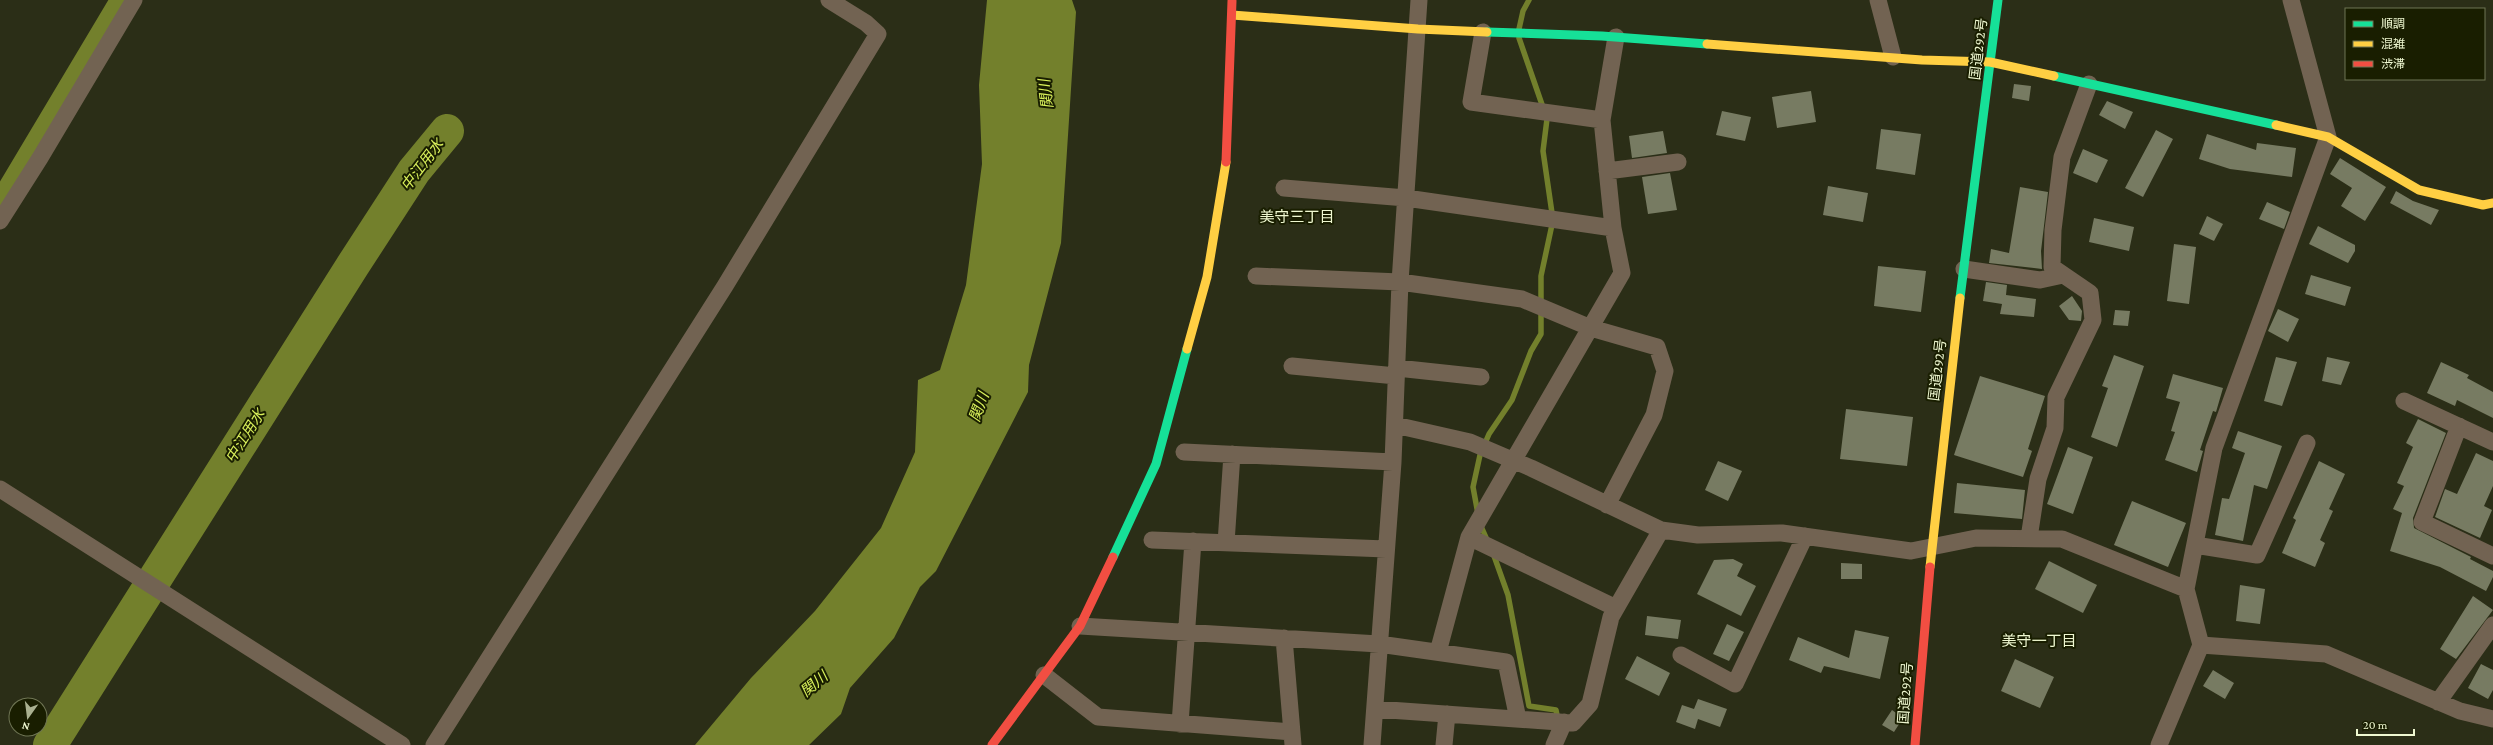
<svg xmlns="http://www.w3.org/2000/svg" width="2493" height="745" font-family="'Crimson Pro','Noto Sans JP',serif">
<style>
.water{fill:#73802c}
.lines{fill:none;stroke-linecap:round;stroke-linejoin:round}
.stream{stroke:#73802c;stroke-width:5.5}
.canal{stroke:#73802c;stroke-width:20}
.river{stroke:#73802c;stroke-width:34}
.building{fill:#777b62}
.street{stroke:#726352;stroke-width:17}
.fast{stroke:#16e098;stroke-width:9}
.slow{stroke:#ffcf43;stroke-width:9}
.jam{stroke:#f24e42;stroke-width:9}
.labels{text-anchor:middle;stroke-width:4;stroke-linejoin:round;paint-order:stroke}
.street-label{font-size:14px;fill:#eff8d1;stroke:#191e00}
.water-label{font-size:15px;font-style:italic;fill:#daf15b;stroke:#191e00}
.neighbourhood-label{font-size:15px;fill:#eff8d1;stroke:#191e00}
</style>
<rect width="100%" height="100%" fill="#2b2e17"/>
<!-- water -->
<path class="water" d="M987,0H1072L1076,12L1061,243L1029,365L1028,392L936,571L920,587L894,638L850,688L841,714L809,745H695L751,678L815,611L881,528L915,452L918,380L940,370L966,285L982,164L979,85Z"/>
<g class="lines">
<!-- stream -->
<path class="stream" d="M1519,29L1523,11L1529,0
M1478,514L1473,487L1480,455L1489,434L1512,400L1531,351L1541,334V276L1553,220L1543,151L1547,119L1519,38
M1480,524L1488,542
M1493,553L1508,595L1529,706L1556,710L1558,720"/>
<!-- canal -->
<path class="canal" d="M0,201L120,0"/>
<!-- river -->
<path class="river" d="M50,745L353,265L414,171L447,131"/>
</g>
<!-- building -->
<path class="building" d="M2014,84L2031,86L2029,101L2012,98Z
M1811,91L1816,122L1777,128L1772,97Z
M2107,101L2133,112L2125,129L2099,115Z
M1722,111L1751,117L1745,141L1716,135Z
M1881,129L1921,134L1915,175L1876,169Z
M2156,130L2173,139L2143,197L2125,188Z
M1663,131L1667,153L1632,158L1629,136Z
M2207,134L2256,150L2257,143L2296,148L2292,177L2230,169L2199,159Z
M2083,149L2108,160L2097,183L2073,173Z
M2340,158L2386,187L2365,221L2341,206L2352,188L2330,174Z
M1670,173L1677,210L1648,214L1642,177Z
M1828,186L1868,193L1863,222L1823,215Z
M2020,187L2048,192L2041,251L2042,269L1989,263L1991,249L2009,253Z
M2396,191L2413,201L2439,210L2431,225L2390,203Z
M2267,202L2290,212L2284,229L2259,219Z
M2207,216L2223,224L2214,241L2199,234Z
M2094,218L2134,227L2129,251L2089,242Z
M2318,226L2355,245V251L2348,263L2309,244Z
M2174,244L2196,247L2189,304L2167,301Z
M1878,266L1926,271L1921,312L1874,306Z
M2311,275L2351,287L2345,306L2305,294Z
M1986,282L2007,285L2006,295L2036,299L2034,317L2000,314L2002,304L1983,301Z
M2072,296L2082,311L2081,321L2069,320L2059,306Z
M2278,309L2299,319L2288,342L2268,331Z
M2115,310L2130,311L2128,326L2113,325Z
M2114,355L2144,366L2117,447L2091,437L2108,388L2102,386Z
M2276,357L2297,362L2282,406L2264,401Z
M2327,357L2350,362L2341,385L2322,381Z
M2441,362L2469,375L2467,378L2493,392V418L2457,400L2455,406L2427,393Z
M2173,374L2223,388L2216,412L2213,411L2200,450L2203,451L2197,472L2165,460L2175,432L2171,431L2180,402L2166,398Z
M1980,376L2045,396L2028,449L2032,451L2023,477L1954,455Z
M1846,409L1913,417L1907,466L1840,459Z
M2418,419L2446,433L2413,518L2414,528L2471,557L2470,559L2493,571V577L2486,591L2440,567L2390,551L2402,513L2393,509L2404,486L2397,483L2413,447L2406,443Z
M2238,431L2282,446L2267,489L2254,485L2243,541L2215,535L2222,498L2229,499L2245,453L2232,448Z
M2068,447L2093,457L2073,514L2047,504Z
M2476,453L2493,461V486L2484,506L2492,510L2480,538L2435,517L2445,489L2457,494Z
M1718,461L1742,471L1728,501L1705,490Z
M2319,461L2345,474L2329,509L2333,511L2320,540L2325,543L2315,567L2282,553L2296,520L2293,518Z
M1957,483L2025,490L2022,519L1954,513Z
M2132,501L2186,523L2168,567L2114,545Z
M1733,559L1743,564L1737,576L1756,586L1741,616L1697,594L1714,560Z
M2049,561L2097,585L2083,613L2035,589Z
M1841,563L1862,564V579H1841Z
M2240,585L2265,589L2260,624L2236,621Z
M2473,596L2493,610L2456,659L2440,649Z
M1647,616L1681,620L1678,639L1645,635Z
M1727,624L1744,632L1729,661L1713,654Z
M1855,630L1889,637L1880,679L1824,666L1821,673L1789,660L1798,637L1849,658Z
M1637,656L1670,673L1659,696L1625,679Z
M2015,659L2054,677L2040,708L2001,691Z
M2481,664L2493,670V690L2488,699L2468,688Z
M2213,670L2234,683L2225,699L2203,686Z
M1698,699L1727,709L1720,727L1698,719L1695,729L1676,722L1682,705L1694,709Z
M1892,710L1903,718L1894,732L1882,725Z"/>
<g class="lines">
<!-- street -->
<path class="street" d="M1878,0L1893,57
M1483,32L1471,102L1602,120
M1607,171L1678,162
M1284,188L1406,198L1613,228L1622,273L1469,537
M0,221L40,158L134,0
M1613,228L1602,120L1616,37
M1964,269L2040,280L2063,275
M1256,276L1400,282L1522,299L1591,328L1657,347L1665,371L1654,415L1607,505
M1292,366L1396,376
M1397,368L1481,377
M2404,401L2493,442
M1395,425L1470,442L1531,468L1661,530L1698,535L1782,533L1911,551L1976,538L2062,539L2186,589
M2459,426L2422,522L2493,556
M1184,452L1393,462
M0,489L402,745
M2029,538L2038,479L2055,428L2056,397L2093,320L2090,293L2052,267L2053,230L2062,157L2089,84
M1152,540L1386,549
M1226,543L1232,454
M2195,545L2257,555L2307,443
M1080,626L1379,644L1506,662L1518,719
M1284,638L1293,745
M2201,645L2326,654L2460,711L2493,719
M1438,652L1469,537L1616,608
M1681,655L1735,684L1805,536
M1044,675L1098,717L1292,732
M2438,702L2493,625
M1375,709L1573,723L1590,704L1611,617L1661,530
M1180,724L1193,541
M434,745L725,286L878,34L866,23L829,0
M1372,745L1393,462L1400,282L1419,0
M1444,745L1447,714
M1554,745L1564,722
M2159,745L2201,645L2186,589L2214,448L2328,137L2291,0"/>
<!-- fast -->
<path class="fast" d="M1487,32L1602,36L1707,44
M2054,76L2276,125
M1960,298L1998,0
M1113,557L1156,464L1187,349"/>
<!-- slow -->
<path class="slow" d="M1232,15L1418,29L1487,32
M1707,44L1922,60L1990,62L2054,76
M2276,125L2328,137L2419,190L2483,205L2493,203
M1187,349L1207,277L1226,162
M1930,567L1960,298"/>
<!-- jam -->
<path class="jam" d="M1226,162L1232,1
M992,745L1080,626L1113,557
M1915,745L1930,567"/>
</g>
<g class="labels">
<!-- street labels -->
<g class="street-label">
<text transform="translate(1978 49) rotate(-83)" y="5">国道292号</text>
<text transform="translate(1937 370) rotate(-83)" y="5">国道292号</text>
<text transform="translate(1905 693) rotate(-86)" y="5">国道292号</text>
</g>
<!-- water labels -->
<g class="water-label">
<text transform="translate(1046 94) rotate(-97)" y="5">関川</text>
<text transform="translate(422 165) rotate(-53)" y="5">中江用水</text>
<text transform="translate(979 407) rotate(-70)" y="5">関川</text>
<text transform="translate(245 436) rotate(-58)" y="5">中江用水</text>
<text transform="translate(814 684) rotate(-40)" y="5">関川</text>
</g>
<!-- neighbourhood labels -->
<g class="neighbourhood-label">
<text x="1297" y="222">美守三丁目</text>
<text x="2039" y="646">美守一丁目</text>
</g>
</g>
<!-- legend -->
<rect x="2345" y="8" width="140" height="72" fill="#191e00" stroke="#6f7554"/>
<rect x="2353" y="21" width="20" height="6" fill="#16e098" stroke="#6f7554"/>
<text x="2381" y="28" font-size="12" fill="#eff8d1">順調</text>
<rect x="2353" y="41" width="20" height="6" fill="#ffcf43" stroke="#6f7554"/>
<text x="2381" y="48" font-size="12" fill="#eff8d1">混雑</text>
<rect x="2353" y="61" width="20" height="6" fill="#f24e42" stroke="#6f7554"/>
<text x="2381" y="68" font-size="12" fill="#eff8d1">渋滞</text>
<!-- north arrow -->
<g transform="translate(28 717) rotate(194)"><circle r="19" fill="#191e00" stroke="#6f7554"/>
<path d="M0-3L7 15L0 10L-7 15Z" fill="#aab190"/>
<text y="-6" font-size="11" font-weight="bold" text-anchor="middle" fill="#eff8d1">N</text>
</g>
<!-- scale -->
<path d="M2357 729v6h57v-6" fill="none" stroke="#eff8d1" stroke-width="2"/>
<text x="2363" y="729" font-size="12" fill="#eff8d1" stroke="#191e00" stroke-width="3" paint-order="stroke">20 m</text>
</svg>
